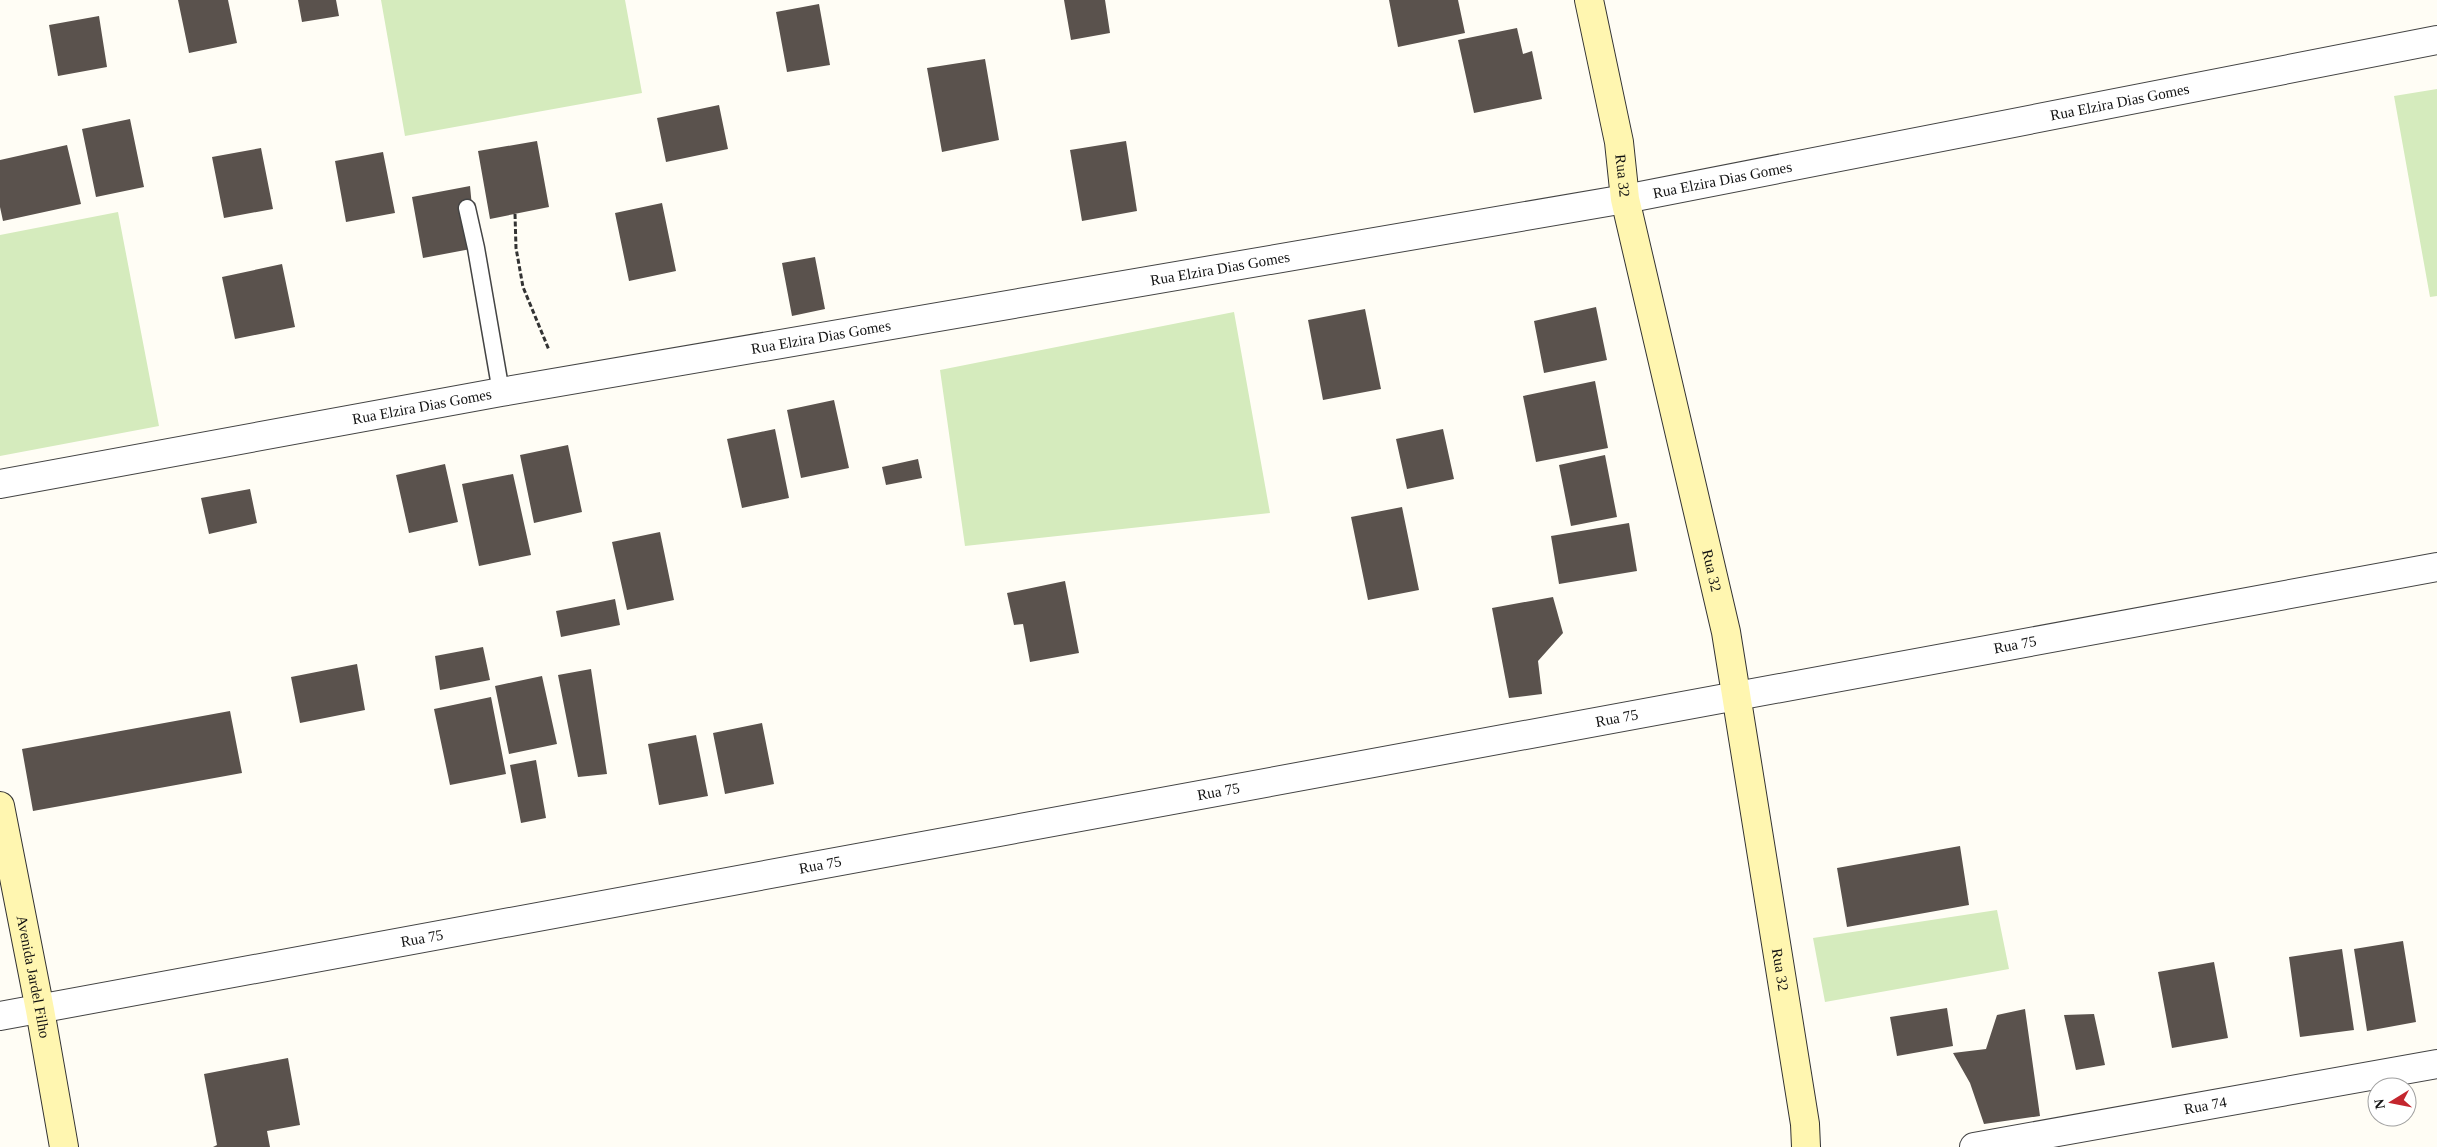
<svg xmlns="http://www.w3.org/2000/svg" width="2437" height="1147" font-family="Georgia,serif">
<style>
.green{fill:#d5ebbd}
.building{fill:#5a524d}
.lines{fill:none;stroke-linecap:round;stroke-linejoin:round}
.lane-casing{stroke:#444;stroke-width:19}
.street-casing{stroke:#444;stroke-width:30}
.secondary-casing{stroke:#333;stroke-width:30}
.path{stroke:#333;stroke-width:3;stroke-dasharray:5 2.5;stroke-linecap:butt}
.lane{stroke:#fff;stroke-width:16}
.street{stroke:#fff;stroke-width:28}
.secondary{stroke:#fff6b0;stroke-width:28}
.labels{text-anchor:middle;stroke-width:5;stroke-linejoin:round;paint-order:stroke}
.street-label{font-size:15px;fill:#111;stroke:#fff}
</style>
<rect width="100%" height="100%" fill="#fffdf5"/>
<!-- green -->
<path class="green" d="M381,0H625L642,93L405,136Z
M2437,89V296L2430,297L2394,96Z
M118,212L159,426L0,456V235Z
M1234,312L1270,513L965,546L940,370Z
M1997,910L2009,969L1825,1002L1813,938Z"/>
<!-- building -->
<path class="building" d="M178,0H228L237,43L189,53Z
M298,0H336L339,16L302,22Z
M1064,0H1105L1110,33L1071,40Z
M1389,0H1458L1465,33L1398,47Z
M819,4L830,65L787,72L776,12Z
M99,16L107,67L58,76L49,25Z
M1517,28L1523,54L1532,51L1542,99L1474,113L1458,40Z
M985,59L999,140L942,152L927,68Z
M719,105L728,149L666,162L657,118Z
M130,119L144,187L96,197L82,129Z
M537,141L549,207L490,219L478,151Z
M1126,141L1137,211L1082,221L1070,150Z
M67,145L81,204L3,221L0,207V160Z
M261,148L273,209L224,218L212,157Z
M383,152L395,213L346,222L335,161Z
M470,186L476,248L423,258L412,197Z
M662,203L676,271L629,281L615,213Z
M815,257L825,309L792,316L782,263Z
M282,264L295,327L235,339L222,277Z
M1596,307L1607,360L1544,373L1534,321Z
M1365,309L1381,389L1323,400L1308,320Z
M1595,381L1608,448L1536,462L1523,396Z
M834,400L849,468L801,478L787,410Z
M775,429L789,498L742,508L727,439Z
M1443,429L1454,479L1407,489L1396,439Z
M568,445L582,512L534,523L520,455Z
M1605,455L1617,517L1571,526L1559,465Z
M918,459L922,478L886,485L882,467Z
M445,464L458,522L409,533L396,475Z
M513,474L531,555L479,566L462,484Z
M250,489L257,523L209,534L201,498Z
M1402,507L1419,590L1368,600L1351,517Z
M1629,523L1637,571L1559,584L1551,536Z
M660,532L674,600L627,610L612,542Z
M1065,581L1079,653L1030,662L1023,624L1014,625L1007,593Z
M1553,597L1563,633L1538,661L1542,694L1509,698L1492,608Z
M615,599L620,625L561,637L556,611Z
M483,647L490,680L440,690L435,656Z
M357,664L365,710L300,723L291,677Z
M591,669L607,774L578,777L558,675Z
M542,676L557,744L509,754L495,686Z
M491,697L506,774L450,785L434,709Z
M230,711L242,773L33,811L22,749Z
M762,723L774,784L725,794L713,733Z
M696,735L708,796L659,805L648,744Z
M536,760L546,818L521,823L510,765Z
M1960,846L1969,905L1847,927L1837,868Z
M2403,941L2416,1022L2367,1031L2354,949Z
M2342,949L2354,1030L2300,1037L2289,957Z
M2214,962L2228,1038L2172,1048L2158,972Z
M1947,1008L1953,1046L1897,1056L1890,1017Z
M2025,1009L2040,1116L1984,1124L1970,1083L1953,1053L1986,1049L1997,1015Z
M2094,1014L2105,1065L2076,1070L2064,1015Z
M288,1058L300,1125L267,1131L270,1147H213L217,1145L204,1074Z"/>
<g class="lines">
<defs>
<path id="lane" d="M467,208L476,248L501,392"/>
<g id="street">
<path id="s1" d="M0,484L501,392L1625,199L2437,40"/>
<path id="s2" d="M0,1016L2437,567"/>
<path id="s3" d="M1974,1147L2437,1064"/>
</g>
<g id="secondary">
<path id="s4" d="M1589,0L1619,142L1625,199L1726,632L1805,1124L1806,1147"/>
<path id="s5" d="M0,806L40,1010L64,1147"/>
</g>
</defs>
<!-- lane casing -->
<use href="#lane" class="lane-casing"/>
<!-- street casing -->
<use href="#street" class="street-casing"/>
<!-- secondary casing -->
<use href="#secondary" class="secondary-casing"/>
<!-- path -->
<path class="path" d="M515,214L516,248L523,287L549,350"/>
<!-- lane -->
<use href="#lane" class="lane"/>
<!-- street -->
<use href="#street" class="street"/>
<!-- secondary -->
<use href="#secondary" class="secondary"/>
</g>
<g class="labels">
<!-- street labels -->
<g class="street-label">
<text dy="5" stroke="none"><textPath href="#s1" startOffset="2154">Rua Elzira Dias Gomes</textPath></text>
<text dy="5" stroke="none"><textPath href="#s4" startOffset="179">Rua 32</textPath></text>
<text dy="5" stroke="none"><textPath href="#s1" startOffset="1749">Rua Elzira Dias Gomes</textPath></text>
<text dy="5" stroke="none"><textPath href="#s1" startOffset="1239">Rua Elzira Dias Gomes</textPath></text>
<text dy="5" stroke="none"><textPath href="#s1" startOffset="834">Rua Elzira Dias Gomes</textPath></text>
<text dy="5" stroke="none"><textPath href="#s1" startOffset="429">Rua Elzira Dias Gomes</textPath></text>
<text dy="5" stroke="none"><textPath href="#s4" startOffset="584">Rua 32</textPath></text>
<text dy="5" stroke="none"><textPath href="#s2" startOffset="2049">Rua 75</textPath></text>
<text dy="5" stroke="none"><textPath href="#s2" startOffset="1644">Rua 75</textPath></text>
<text dy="5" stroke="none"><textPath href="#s2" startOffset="1239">Rua 75</textPath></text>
<text dy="5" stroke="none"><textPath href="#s2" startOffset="834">Rua 75</textPath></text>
<text dy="5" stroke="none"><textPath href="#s2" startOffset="429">Rua 75</textPath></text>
<text dy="5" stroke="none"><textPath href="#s4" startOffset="989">Rua 32</textPath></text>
<text dy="5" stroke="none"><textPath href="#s5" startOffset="174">Avenida Jardel Filho</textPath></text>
<text dy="5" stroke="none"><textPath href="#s3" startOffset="235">Rua 74</textPath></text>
</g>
</g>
<!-- north arrow -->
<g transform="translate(2392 1102) rotate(260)"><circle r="24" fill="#ffffff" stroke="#a0a0a0"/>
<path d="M0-4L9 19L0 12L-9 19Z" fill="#c4262e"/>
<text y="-8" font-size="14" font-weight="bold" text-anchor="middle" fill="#111111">N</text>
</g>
</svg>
